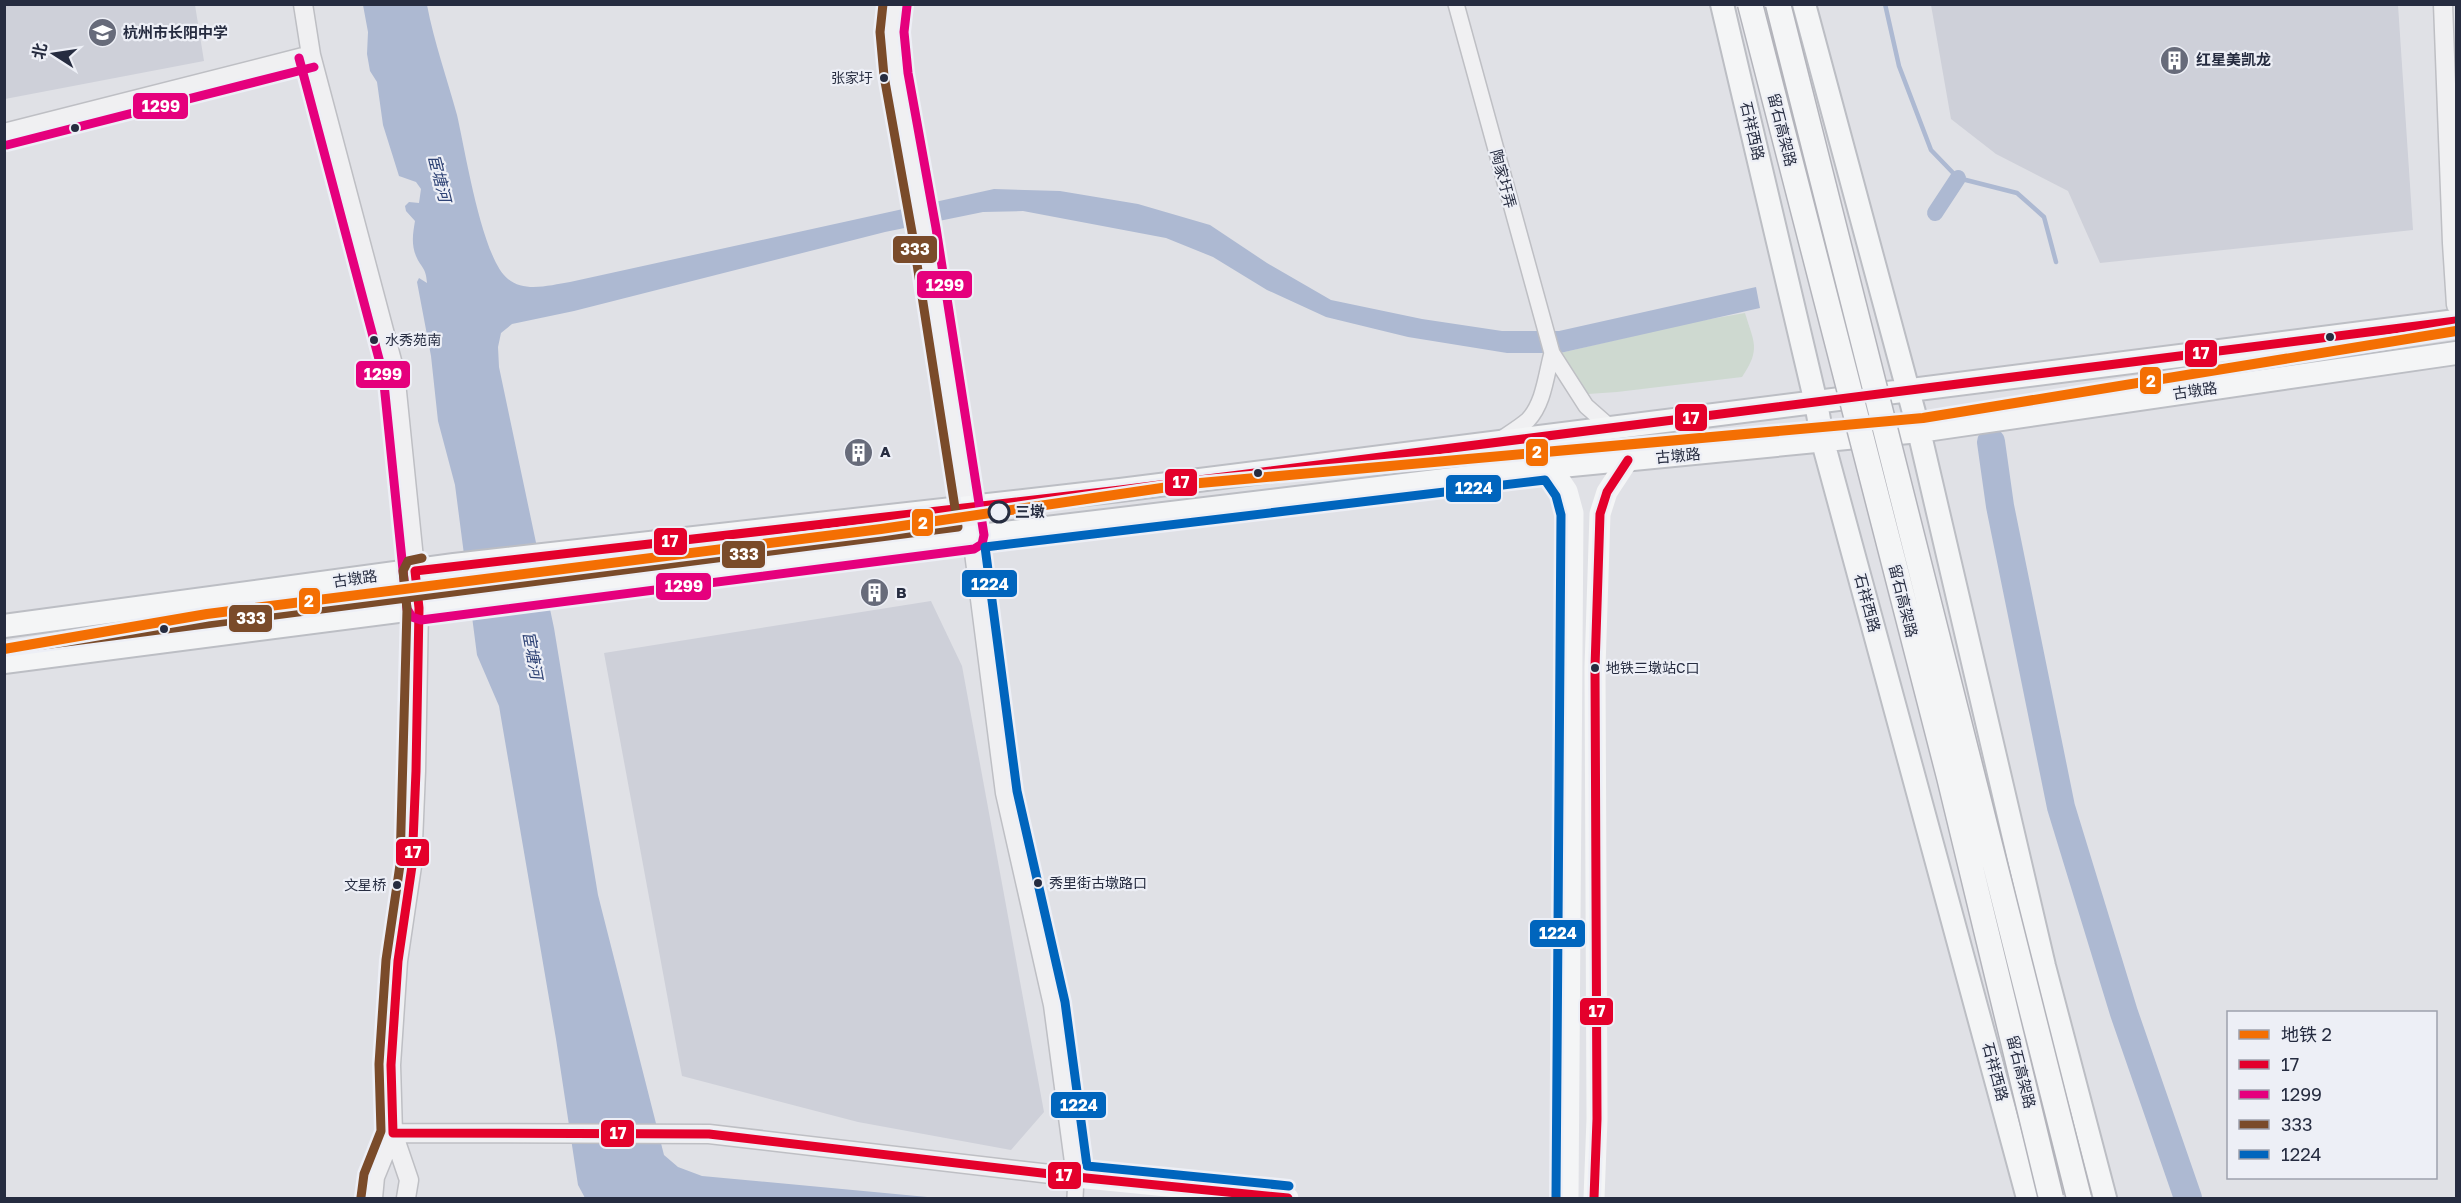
<svg xmlns="http://www.w3.org/2000/svg" width="2461" height="1203" font-family="'Golos Text','Noto Sans SC',sans-serif">
<style>
.built{fill:#ced0d9}
.green{fill:#ced9d0}
.water{fill:#adb9d2}
.lines{fill:none;stroke-linecap:round;stroke-linejoin:round}
.stream{stroke:#adb9d2;stroke-width:4.5}
.canal{stroke:#adb9d2;stroke-width:16}
.river{stroke:#adb9d2;stroke-width:28}
.minor-casing{stroke:#bebfc4;stroke-width:18}
.tertiary-casing{stroke:#bebfc4;stroke-width:21}
.primary-casing{stroke:#bcbec4;stroke-width:26}
.minor{stroke:#f0f0f2;stroke-width:15}
.tertiary{stroke:#f0f0f2;stroke-width:18}
.secondary{stroke:#f4f5f6;stroke-width:21}
.primary{stroke:#f4f5f6;stroke-width:22}
.trunk-bridge-casing{stroke:#b3b4bb;stroke-width:27;stroke-linecap:butt}
.trunk-bridge{stroke:#f4f5f6;stroke-width:24}
.bus-1-casing{stroke:#edeff6;stroke-width:14}
.bus-2-casing{stroke:#edeff6;stroke-width:14}
.bus-3-casing{stroke:#edeff6;stroke-width:14}
.bus-4-casing{stroke:#edeff6;stroke-width:14}
.bus-1{stroke:#e4002b;stroke-width:9}
.bus-2{stroke:#e5007d;stroke-width:9}
.bus-3{stroke:#7a4b2a;stroke-width:9}
.bus-4{stroke:#0065bd;stroke-width:9}
.metro-1-casing{stroke:#edeff6;stroke-width:15}
.metro-1{stroke:#f46f03;stroke-width:10}
.bus-dot{fill:#262c40;stroke:#edeff6;stroke-width:2}
.stop-dot{fill:#edeff6;stroke:#262c40;stroke-width:3}
.labels{text-anchor:middle;stroke-width:4.5;stroke-linejoin:round;paint-order:stroke}
.bus-label{font-size:14px;fill:#262c40;stroke:#edeff6;text-anchor:start}
.poi-label{font-size:15px;font-weight:bold;fill:#262c40;stroke:#edeff6;text-anchor:start}
.street-label{font-size:15px;fill:#262c40;stroke:#edeff6}
.stop-label{font-size:15px;font-weight:bold;fill:#262c40;stroke:#edeff6;text-anchor:start}
.water-label{font-size:16px;font-style:italic;fill:#2f4375;stroke:#edeff6}
.line-badge{stroke:#edeff6;stroke-width:2}
.badge-label{font-size:16px;text-anchor:middle;font-weight:bold;fill:#fff}
</style>
<rect width="100%" height="100%" fill="#e0e1e6"/>
<!-- built -->
<path class="built" d="M5,4L195,5L204,61L5,99Z
M1931,5H2398L2413,230L2100,263L2068,191L1996,154L1951,119Z
M931,601L962,666L1044,1112L1011,1150L858,1122L682,1076L604,653Z"/>
<!-- green -->
<path class="green" d="M1745,313C1754,343 1761,349 1742,377L1617,392L1588,394L1570,379L1560,353L1693,322Z"/>
<!-- water -->
<path class="water" d="M363,5H427C434,42 447,78 457,115C465,149 482,259 508,279C525,293 550,285 570,282L994,189L1060,191L1138,204L1210,225L1267,263L1331,300L1422,319L1502,331H1559L1756,287L1760,308L1560,353H1507L1408,337L1326,317L1267,290L1213,257L1166,238L1023,211L983,212L885,232L574,311L512,324L501,333L498,347L499,367L554,628L598,895L664,1155L678,1167L702,1176L938,1198H585L578,1185L556,1039L499,706L477,655L455,485L438,421L431,356L417,282L419,278L427,283C426,267 421,268 416,256C411,244 413,233 415,221L406,211L405,206L409,202L419,203L421,189L416,182L399,176L383,125L377,82L370,71L367,54L368,32Z"/>
<g class="lines">
<!-- stream -->
<path class="stream" d="M1885,4L1899,66L1931,150L1958,178L2017,193L2044,217L2056,262"/>
<!-- canal -->
<path class="canal" d="M1935,213L1958,178"/>
<!-- river -->
<path class="river" d="M1991,442L2000,506L2061,807L2124,1013L2188,1198"/>
<defs>
<path id="minor" d="M1456,4L1552,353L1586,406L1611,428
M1501,439C1510,433 1520,427 1528,420C1544,403 1546,375 1552,353
M1075,1198L1076,1177"/>
<path id="tertiary" d="M303,4L311,55L395,372L419,608L416,771L412,866L398,961L391,1065L393,1133L409,1180L406,1198
M2443,4L2452,243L2456,305
M4,133L311,55
M393,1133L709,1134L1076,1177L1053,1005L1005,793L972,537L924,230C915,193 909,154 903,116C897,80 888,40 895,4
M373,1198L375,1177L393,1133"/>
<path id="primary" d="M1722,4L1816,403L1823,442L2028,1198
M1804,4L1919,431L2044,966L2105,1198
M4,626L454,565L1120,490L2456,321
M4,662L972,537L1551,467L1919,431L2456,353"/>
</defs>
<!-- minor casing -->
<use href="#minor" class="minor-casing"/>
<!-- tertiary casing -->
<use href="#tertiary" class="tertiary-casing"/>
<!-- primary casing -->
<use href="#primary" class="primary-casing"/>
<!-- minor -->
<use href="#minor" class="minor"/>
<!-- tertiary -->
<use href="#tertiary" class="tertiary"/>
<!-- secondary -->
<path class="secondary" d="M1551,467L1567,491L1573,513L1568,1198
M1076,1177L1288,1198
M1594,1198L1597,1119L1595,667L1600,514L1607,492L1628,460"/>
<!-- primary -->
<use href="#primary" class="primary"/>
<defs>
<path id="trunk-bridge" d="M1750,4L1949,777L2051,1198
M1778,4L2079,1198"/>
</defs>
<!-- trunk-bridge casing -->
<use href="#trunk-bridge" class="trunk-bridge-casing"/>
<!-- trunk-bridge -->
<use href="#trunk-bridge" class="trunk-bridge"/>
<defs>
<path id="bus-1" d="M415,571L1120,490L2456,321
M393,1133L709,1134L1076,1177L1288,1198
M393,1133L391,1065L398,961L412,866L416,771L419,608L415,571
M1594,1198L1597,1119L1595,667L1600,514L1607,492L1628,460"/>
<path id="bus-2" d="M299,58L383,374L407,609L412,617L421,620L974,549L982,544L984,535L936,228L908,73L904,32L907,6
M7,145L314,67"/>
<path id="bus-3" d="M4,650L958,527L912,232L884,76L880,32L883,4
M361,1197L364,1174L381,1131L379,1064L386,960L400,865L407,609L403,571L408,561L422,558"/>
<path id="bus-4" d="M1289,1186L1087,1166L1065,1002L1017,791L985,547L1545,480L1556,496L1561,515L1556,1198"/>
</defs>
<!-- bus-1 casing -->
<use href="#bus-1" class="bus-1-casing"/>
<!-- bus-2 casing -->
<use href="#bus-2" class="bus-2-casing"/>
<!-- bus-3 casing -->
<use href="#bus-3" class="bus-3-casing"/>
<!-- bus-4 casing -->
<use href="#bus-4" class="bus-4-casing"/>
<!-- bus-1 -->
<use href="#bus-1" class="bus-1"/>
<!-- bus-2 -->
<use href="#bus-2" class="bus-2"/>
<!-- bus-3 -->
<use href="#bus-3" class="bus-3"/>
<!-- bus-4 -->
<use href="#bus-4" class="bus-4"/>
<defs>
<path id="metro-1" d="M4,649L207,614L881,529L1189,484L1923,418L2456,331"/>
</defs>
<!-- metro-1 casing -->
<use href="#metro-1" class="metro-1-casing"/>
<!-- metro-1 -->
<use href="#metro-1" class="metro-1"/>
</g>
<!-- icons -->
<defs>
<symbol id="school-disc" viewBox="-11 -11 22 22"><circle r="9.5" fill="#676b7a" stroke="#edeff6"/><path d="M0-5L7-2L0 1L-7-2ZM-4 1L0 2.5L4 1V4Q0 6-4 4Z" fill="#fff"/></symbol>
<symbol id="building-disc" viewBox="-11 -11 22 22"><circle r="9.5" fill="#676b7a" stroke="#edeff6"/><path d="M-4-6H4V6H1V3H-1V6H-4ZM-2.5-4.3h1.7v1.8h-1.7ZM.8-4.3h1.7v1.8H.8ZM-2.5-1h1.7V.8h-1.7ZM.8-1h1.7V.8H.8Z" fill="#fff"/></symbol>
</defs>
<g fill-rule="evenodd">
<use href="#school-disc" x="86" y="16" width="33" height="33"/>
<use href="#building-disc" x="2158" y="44" width="33" height="33"/>
<use href="#building-disc" x="842" y="436" width="33" height="33"/>
<use href="#building-disc" x="858" y="576" width="33" height="33"/>
</g>
<!-- markers -->
<g class="bus-dot">
<circle cx="884" cy="78" r="5"/>
<circle cx="75" cy="128" r="5"/>
<circle cx="2330" cy="337" r="5"/>
<circle cx="374" cy="340" r="5"/>
<circle cx="1258" cy="473" r="5"/>
<circle cx="164" cy="629" r="5"/>
<circle cx="1595" cy="668" r="5"/>
<circle cx="1038" cy="883" r="5"/>
<circle cx="397" cy="885" r="5"/>
</g>
<circle class="stop-dot" cx="999" cy="512" r="10"/>
<g class="labels">
<!-- bus labels -->
<g class="bus-label">
<text x="873" y="83" text-anchor="end">张家圩</text>
<text x="385" y="345">水秀苑南</text>
<text x="1606" y="673">地铁三墩站C口</text>
<text x="1049" y="888">秀里街古墩路口</text>
<text x="386" y="890" text-anchor="end">文星桥</text>
</g>
<!-- poi labels -->
<g class="poi-label">
<text x="123" y="38">杭州市长阳中学</text>
<text x="2196" y="65">红星美凯龙</text>
<text x="880" y="457">A</text>
<text x="896" y="598">B</text>
</g>
<!-- street labels -->
<g class="street-label">
<text transform="translate(1782 130) rotate(76)" y="5">留石高架路</text>
<text transform="translate(1752 131) rotate(77)" y="5">石祥西路</text>
<text transform="translate(1503 179) rotate(75)" y="5">陶家圩弄</text>
<text transform="translate(2195 391) rotate(-8)" y="5">古墩路</text>
<text transform="translate(1678 456) rotate(-5)" y="5">古墩路</text>
<text transform="translate(355 579) rotate(-8)" y="5">古墩路</text>
<text transform="translate(1903 601) rotate(76)" y="5">留石高架路</text>
<text transform="translate(1867 603) rotate(75)" y="5">石祥西路</text>
<text transform="translate(1995 1072) rotate(75)" y="5">石祥西路</text>
<text transform="translate(2021 1072) rotate(76)" y="5">留石高架路</text>
</g>
<!-- stop labels -->
<g class="stop-label">
<text x="1015" y="517">三墩</text>
</g>
<!-- water labels -->
<g class="water-label">
<text transform="translate(440 178) rotate(76)" y="6">宦塘河</text>
<text transform="translate(533 655) rotate(80)" y="6">宦塘河</text>
</g>
</g>
<g class="line-badge">
<rect x="132" y="92" width="57" height="28" rx="6" fill="#e5007d"/>
<rect x="892" y="235" width="46" height="29" rx="6" fill="#7a4b2a"/>
<rect x="916" y="270" width="57" height="29" rx="6" fill="#e5007d"/>
<rect x="2184" y="339" width="34" height="29" rx="6" fill="#e4002b"/>
<rect x="355" y="360" width="56" height="29" rx="6" fill="#e5007d"/>
<rect x="2139" y="366" width="23" height="29" rx="6" fill="#f46f03"/>
<rect x="1674" y="403" width="34" height="29" rx="6" fill="#e4002b"/>
<rect x="1525" y="438" width="24" height="29" rx="6" fill="#f46f03"/>
<rect x="1164" y="468" width="34" height="29" rx="6" fill="#e4002b"/>
<rect x="1445" y="474" width="57" height="29" rx="6" fill="#0065bd"/>
<rect x="911" y="508" width="23" height="29" rx="6" fill="#f46f03"/>
<rect x="653" y="527" width="35" height="29" rx="6" fill="#e4002b"/>
<rect x="721" y="540" width="45" height="29" rx="6" fill="#7a4b2a"/>
<rect x="961" y="569" width="57" height="29" rx="6" fill="#0065bd"/>
<rect x="655" y="572" width="57" height="29" rx="6" fill="#e5007d"/>
<rect x="298" y="587" width="23" height="28" rx="6" fill="#f46f03"/>
<rect x="228" y="604" width="45" height="29" rx="6" fill="#7a4b2a"/>
<rect x="395" y="838" width="35" height="29" rx="6" fill="#e4002b"/>
<rect x="1529" y="919" width="57" height="29" rx="6" fill="#0065bd"/>
<rect x="1579" y="997" width="35" height="29" rx="6" fill="#e4002b"/>
<rect x="1050" y="1091" width="57" height="28" rx="6" fill="#0065bd"/>
<rect x="600" y="1119" width="35" height="29" rx="6" fill="#e4002b"/>
<rect x="1047" y="1161" width="35" height="29" rx="6" fill="#e4002b"/>
</g>
<g class="badge-label">
<text x="161" y="112">1299</text>
<text x="915" y="255">333</text>
<text x="945" y="291">1299</text>
<text x="2201" y="359">17</text>
<text x="383" y="380">1299</text>
<text x="2151" y="387">2</text>
<text x="1691" y="424">17</text>
<text x="1537" y="458">2</text>
<text x="1181" y="488">17</text>
<text x="1474" y="494">1224</text>
<text x="923" y="529">2</text>
<text x="670" y="547">17</text>
<text x="744" y="560">333</text>
<text x="990" y="590">1224</text>
<text x="684" y="592">1299</text>
<text x="309" y="607">2</text>
<text x="251" y="624">333</text>
<text x="413" y="858">17</text>
<text x="1558" y="939">1224</text>
<text x="1597" y="1017">17</text>
<text x="1079" y="1111">1224</text>
<text x="618" y="1139">17</text>
<text x="1064" y="1181">17</text>
</g>
<!-- border -->
<rect width="2461" height="1203" fill="none" stroke="#262c40" stroke-width="12"/>
<!-- legend -->
<rect x="2227" y="1011" width="210" height="168" fill="#edeff6" stroke="#9da1ad" stroke-width="1.5"/>
<rect x="2239" y="1030" width="30" height="9" fill="#f46f03" stroke="#9da1ad" stroke-width="1.5"/>
<text x="2281" y="1041" font-size="18" fill="#262c40">地铁 2</text>
<rect x="2239" y="1060" width="30" height="9" fill="#e4002b" stroke="#9da1ad" stroke-width="1.5"/>
<text x="2281" y="1071" font-size="18" fill="#262c40">17</text>
<rect x="2239" y="1090" width="30" height="9" fill="#e5007d" stroke="#9da1ad" stroke-width="1.5"/>
<text x="2281" y="1101" font-size="18" fill="#262c40">1299</text>
<rect x="2239" y="1120" width="30" height="9" fill="#7a4b2a" stroke="#9da1ad" stroke-width="1.5"/>
<text x="2281" y="1131" font-size="18" fill="#262c40">333</text>
<rect x="2239" y="1150" width="30" height="9" fill="#0065bd" stroke="#9da1ad" stroke-width="1.5"/>
<text x="2281" y="1161" font-size="18" fill="#262c40">1224</text>
<!-- north arrow -->
<g transform="translate(54 54) rotate(282)" stroke="#edeff6" stroke-width="4.5" paint-order="stroke">
<path d="M0-4.5L10 22L0 15L-10 22Z" fill="#262c40"/>
<text y="-9" font-size="16" font-weight="bold" text-anchor="middle" fill="#262c40">北</text>
</g>
</svg>
